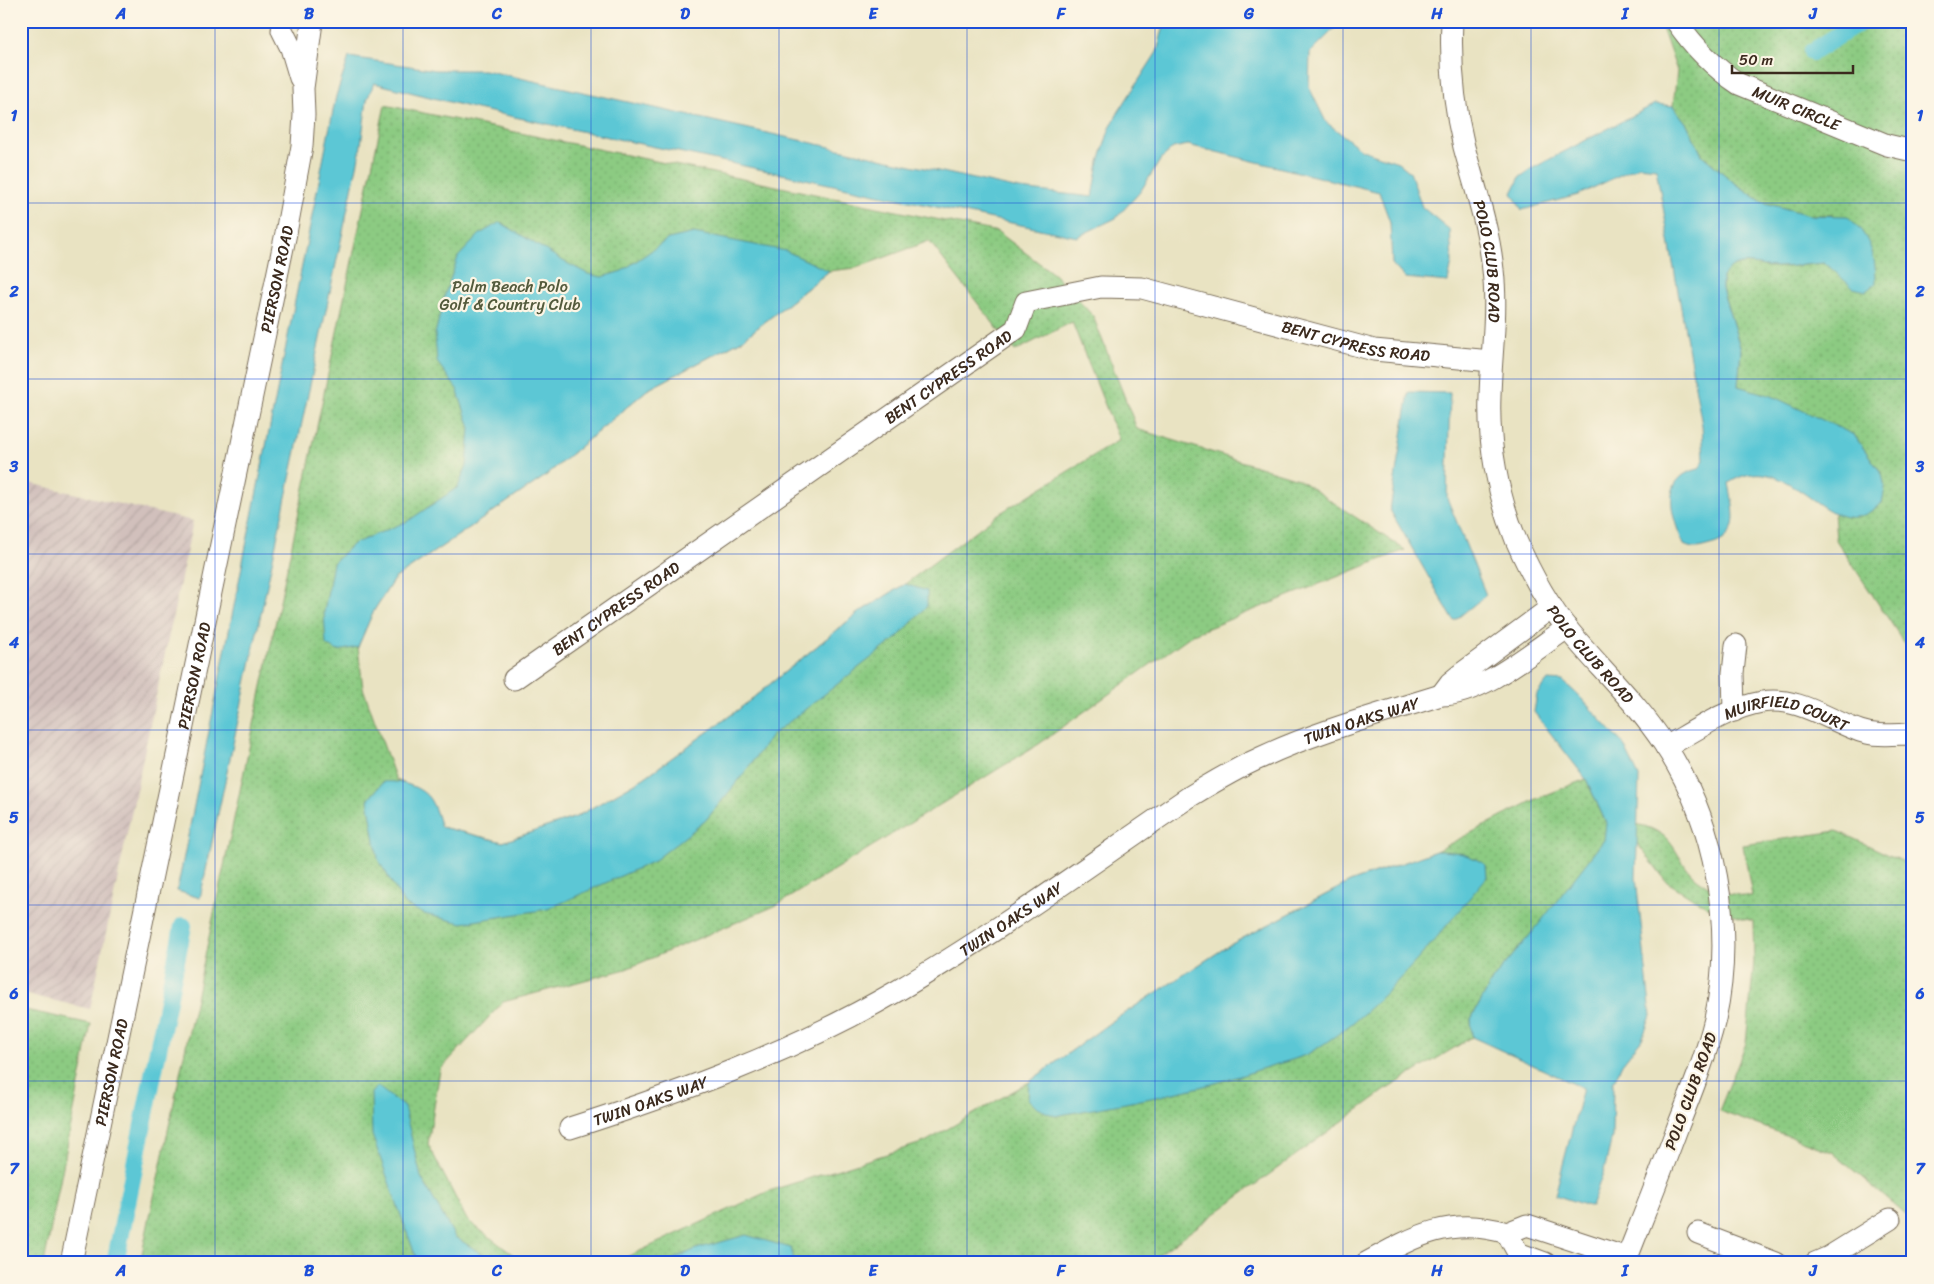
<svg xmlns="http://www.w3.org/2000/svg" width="1934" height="1284" font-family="Sriracha,sans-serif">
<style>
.industrial{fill:url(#industrial-furrows)}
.park{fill:url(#park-dots);stroke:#647a50;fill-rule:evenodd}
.water{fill:#5bc7d5;stroke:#4b787a}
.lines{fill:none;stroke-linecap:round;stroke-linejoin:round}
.canal{stroke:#5bc7d5;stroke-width:18}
.minor-casing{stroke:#786b57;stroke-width:23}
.minor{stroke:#fff;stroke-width:21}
.grid{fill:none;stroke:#1d4ed8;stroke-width:1;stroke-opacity:0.55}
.labels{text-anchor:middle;stroke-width:4.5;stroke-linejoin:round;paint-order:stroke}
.street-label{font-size:16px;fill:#3b2a1e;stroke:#fcf5e5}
.park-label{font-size:16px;fill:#535a3c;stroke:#fcf5e5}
.neatline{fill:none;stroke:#1d4ed8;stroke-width:2}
.grid-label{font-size:16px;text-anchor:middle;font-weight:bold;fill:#1d4ed8}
</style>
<defs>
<pattern id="industrial-furrows" width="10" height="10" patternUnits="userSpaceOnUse" patternTransform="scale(1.25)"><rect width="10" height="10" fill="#d1c0bc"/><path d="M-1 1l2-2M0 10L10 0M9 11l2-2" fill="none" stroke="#b4a5a1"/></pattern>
<pattern id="park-dots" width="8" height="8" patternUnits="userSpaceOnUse" patternTransform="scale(1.25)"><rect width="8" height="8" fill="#8ccb82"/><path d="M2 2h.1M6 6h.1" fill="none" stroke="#7aae70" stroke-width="1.8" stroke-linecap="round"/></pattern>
</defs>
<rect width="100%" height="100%" fill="#fcf5e5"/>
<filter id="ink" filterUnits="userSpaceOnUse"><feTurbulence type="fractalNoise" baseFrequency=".02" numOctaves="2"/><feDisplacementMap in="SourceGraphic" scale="10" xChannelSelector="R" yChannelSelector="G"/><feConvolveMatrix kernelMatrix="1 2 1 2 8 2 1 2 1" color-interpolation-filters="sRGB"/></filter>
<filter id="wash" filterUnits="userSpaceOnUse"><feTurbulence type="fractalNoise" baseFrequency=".0096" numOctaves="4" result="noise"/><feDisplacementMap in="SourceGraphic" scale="20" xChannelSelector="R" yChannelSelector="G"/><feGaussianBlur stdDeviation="1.12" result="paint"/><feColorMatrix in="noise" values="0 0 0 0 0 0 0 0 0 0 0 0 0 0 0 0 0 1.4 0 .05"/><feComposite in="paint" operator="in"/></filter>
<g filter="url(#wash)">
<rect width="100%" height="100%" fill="#e9e3c2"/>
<!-- industrial -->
<path class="industrial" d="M21,481L193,521L90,1009L21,993Z"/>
<!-- park -->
<path class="park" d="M1664,21H1913V656L1836,540L1834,512L1838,514L1882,474L1854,435L1738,386L1741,350L1722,289V276C1740,255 1754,267 1777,267C1793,267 1809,264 1825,263L1839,274L1833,215H1809L1762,202L1732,181L1702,155L1687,124L1673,106L1677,71L1662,28Z
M385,105L998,232L1055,275L1093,316L1137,429L1298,479L1405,550L1193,634L1039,744L775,906L626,969L503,1002L440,1070L428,1144L467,1220L524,1263H140ZM929,241L1015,351L1072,322L1119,440L997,515L905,584L858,613L738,710L644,778L576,817L503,842L441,827C429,796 428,792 396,780L363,688L358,647L373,612L394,579L544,477L647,390L742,340L829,271L856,268Z
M1586,779L1606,823C1626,823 1641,822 1658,832C1673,840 1679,859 1689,871C1702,888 1732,896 1752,896L1743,845L1837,831L1913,866V1221L1832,1152L1719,1111L1746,1043L1754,962L1753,921L1711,909L1667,882L1636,842L1535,929L1493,979L1471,1019L1472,1037L1387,1089L1147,1263H614L769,1191L925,1142L1029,1082L1111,1022L1228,946L1350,882L1436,851L1536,799Z
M21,1009L91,1024L44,1263H21Z"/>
<!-- water -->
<path class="water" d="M1165,21H1342L1310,53L1309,87L1326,122L1362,150L1398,162L1410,172L1422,207L1450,230L1452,262L1448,282L1405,278L1392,264L1390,222L1379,192L1188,145L1173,148L1161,159L1140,192L1116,218L1077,237L477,109L374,83L367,100L360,152L200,898L177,891L336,96L349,57L436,70H484L1019,189L1093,197L1099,162L1109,130L1119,111L1157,52Z
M1655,104L1673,106L1687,124L1702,155L1732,181L1762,202L1809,215L1847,216C1869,235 1876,254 1876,283L1866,291L1853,288L1825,263C1809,264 1793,267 1777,267C1754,267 1739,255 1722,277V289L1741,350L1738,386L1772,396L1854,435L1882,474L1885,488L1882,503C1874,509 1866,516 1856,517C1818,523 1781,448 1729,483C1733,508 1744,537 1710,545C1699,548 1694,550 1684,545C1672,518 1658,477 1699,469L1704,460L1702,425L1656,168L1639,166L1578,195L1522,210L1512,193L1520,177L1533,168Z
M500,222L563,261L588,274L602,277L622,271L668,239L694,233L786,251L829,271L742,340L647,390L544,477L394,579L373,612L358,647L338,651L326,645L324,612L333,563L353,544L408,521L458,487L467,465L470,428L457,389L437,362L435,334L445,294L458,257L480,234Z
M1409,392L1450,393L1447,498L1486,595L1454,621L1390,510Z
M905,584L927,591V606L898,637L771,736L739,780L705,821L654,861L548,909L462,923L424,914L404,904L378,859L368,800L383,782C398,780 423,786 431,801C436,809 438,819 441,827L503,842L576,817L644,778L738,710L858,613Z
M1548,680L1563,681L1580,697L1624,745L1639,777L1636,878L1651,1016L1642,1039L1622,1064L1613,1083L1612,1137L1605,1167L1591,1207L1555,1195L1583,1088L1472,1037L1471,1019L1493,979L1535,929L1604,840L1606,823L1586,779L1534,712L1537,694Z
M1436,851C1456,851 1469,854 1486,865L1487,877C1434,940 1382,1010 1311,1052C1297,1060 1279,1063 1264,1068C1196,1092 1125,1103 1055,1116L1037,1108L1028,1099L1029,1082L1111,1022L1228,946L1350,882Z
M377,1086L404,1107L421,1177L455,1237L497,1263H418L372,1135L371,1093Z
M746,1235L791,1248L795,1263H665L696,1249Z"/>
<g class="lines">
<!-- canal -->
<path class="canal" d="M1812,52L1862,21
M115,1263L183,926"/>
</g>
</g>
<g filter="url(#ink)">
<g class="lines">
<defs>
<g id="minor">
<path id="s1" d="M1452,21C1450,63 1454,106 1464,147C1475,188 1489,228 1493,270C1498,312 1491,354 1490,396C1488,444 1498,496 1516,540C1530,572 1547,604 1570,632C1601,669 1637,703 1664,744C1716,822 1735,928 1715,1019C1706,1056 1692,1091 1678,1126C1661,1172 1643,1217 1625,1263"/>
<path id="s2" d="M1676,21C1694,47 1713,67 1739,84L1887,145L1913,151"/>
<path d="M282,30L291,48L300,78"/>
<path d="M1552,607L1461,674L1450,683L1441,695C1482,695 1534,650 1567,628"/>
<path id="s3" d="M514,679L1016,329L1026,302L1101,287L1142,288L1374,350L1491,361"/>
<path d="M1734,711L1733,673L1736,645"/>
<path id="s4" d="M1666,747C1696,730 1728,708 1762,702C1798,696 1828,720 1860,731C1877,737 1895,734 1913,734"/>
<path id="s5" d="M570,1128C683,1092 794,1051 897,991C998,932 1093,862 1189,797C1212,783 1235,769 1260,758C1317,731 1381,714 1441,695"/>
<path d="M1698,1233L1776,1263"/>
<path id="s6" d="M71,1263L286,233L302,146L304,115L303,88L312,22"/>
<path d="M1366,1263C1415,1236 1450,1216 1507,1233"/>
<path d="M1545,1263L1518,1253L1507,1233L1527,1225L1627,1258"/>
<path d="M1815,1263L1829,1257L1890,1219"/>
</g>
</defs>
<!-- minor casing -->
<use href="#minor" class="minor-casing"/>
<!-- minor -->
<use href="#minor" class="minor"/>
</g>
</g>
<!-- grid -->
<path class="grid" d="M215,21V1263M403,21V1263M591,21V1263M779,21V1263M967,21V1263M1155,21V1263M1343,21V1263M1531,21V1263M1719,21V1263M21,203H1913M21,379H1913M21,554H1913M21,730H1913M21,905H1913M21,1081H1913"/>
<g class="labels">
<!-- street labels -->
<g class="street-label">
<text dy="6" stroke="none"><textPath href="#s2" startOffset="152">MUIR CIRCLE</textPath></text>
<text dy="6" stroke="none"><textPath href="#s1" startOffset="244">POLO CLUB ROAD</textPath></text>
<text dy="6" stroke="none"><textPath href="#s6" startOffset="1005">PIERSON ROAD</textPath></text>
<text dy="6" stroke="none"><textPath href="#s3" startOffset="979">BENT CYPRESS ROAD</textPath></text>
<text dy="6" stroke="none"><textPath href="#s3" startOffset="529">BENT CYPRESS ROAD</textPath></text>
<text dy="6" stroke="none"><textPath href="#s3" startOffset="124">BENT CYPRESS ROAD</textPath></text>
<text dy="6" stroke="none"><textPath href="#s1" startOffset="664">POLO CLUB ROAD</textPath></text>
<text dy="6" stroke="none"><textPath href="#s6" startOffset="600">PIERSON ROAD</textPath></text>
<text dy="6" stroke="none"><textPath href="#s5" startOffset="895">TWIN OAKS WAY</textPath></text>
<text dy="6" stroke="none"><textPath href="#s4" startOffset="132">MUIRFIELD COURT</textPath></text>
<text dy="6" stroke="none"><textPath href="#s5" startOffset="490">TWIN OAKS WAY</textPath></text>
<text dy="6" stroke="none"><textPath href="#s6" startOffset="195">PIERSON ROAD</textPath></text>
<text transform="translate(1690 1091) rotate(-70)" y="6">POLO CLUB ROAD</text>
<text dy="6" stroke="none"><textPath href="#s5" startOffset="85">TWIN OAKS WAY</textPath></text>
</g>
<!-- park labels -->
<g class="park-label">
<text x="510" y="292">Palm Beach Polo<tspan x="510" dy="18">Golf &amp; Country Club</tspan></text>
</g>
</g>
<!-- margin -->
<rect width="1934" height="1284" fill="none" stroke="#fcf5e5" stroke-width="55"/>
<!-- scale -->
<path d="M1732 65v8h121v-8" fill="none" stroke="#3b2a1e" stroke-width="2.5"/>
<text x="1739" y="65" font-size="15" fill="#3b2a1e" stroke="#fcf5e5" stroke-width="4" paint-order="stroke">50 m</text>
<rect x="28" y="28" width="1878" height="1228" class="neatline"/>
<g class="grid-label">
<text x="121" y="19">A</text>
<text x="309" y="19">B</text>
<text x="497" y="19">C</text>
<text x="685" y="19">D</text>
<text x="873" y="19">E</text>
<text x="1061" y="19">F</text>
<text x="1249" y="19">G</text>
<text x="1437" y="19">H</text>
<text x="1625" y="19">I</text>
<text x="1813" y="19">J</text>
<text x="14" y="121">1</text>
<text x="1920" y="121">1</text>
<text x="14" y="297">2</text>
<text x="1920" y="297">2</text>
<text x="14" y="472">3</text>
<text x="1920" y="472">3</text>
<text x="14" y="648">4</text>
<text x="1920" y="648">4</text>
<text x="14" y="823">5</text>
<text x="1920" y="823">5</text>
<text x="14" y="999">6</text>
<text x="1920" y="999">6</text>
<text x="14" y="1174">7</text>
<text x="1920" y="1174">7</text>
<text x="121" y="1276">A</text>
<text x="309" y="1276">B</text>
<text x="497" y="1276">C</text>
<text x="685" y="1276">D</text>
<text x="873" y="1276">E</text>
<text x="1061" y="1276">F</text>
<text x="1249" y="1276">G</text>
<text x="1437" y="1276">H</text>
<text x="1625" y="1276">I</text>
<text x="1813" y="1276">J</text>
</g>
</svg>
